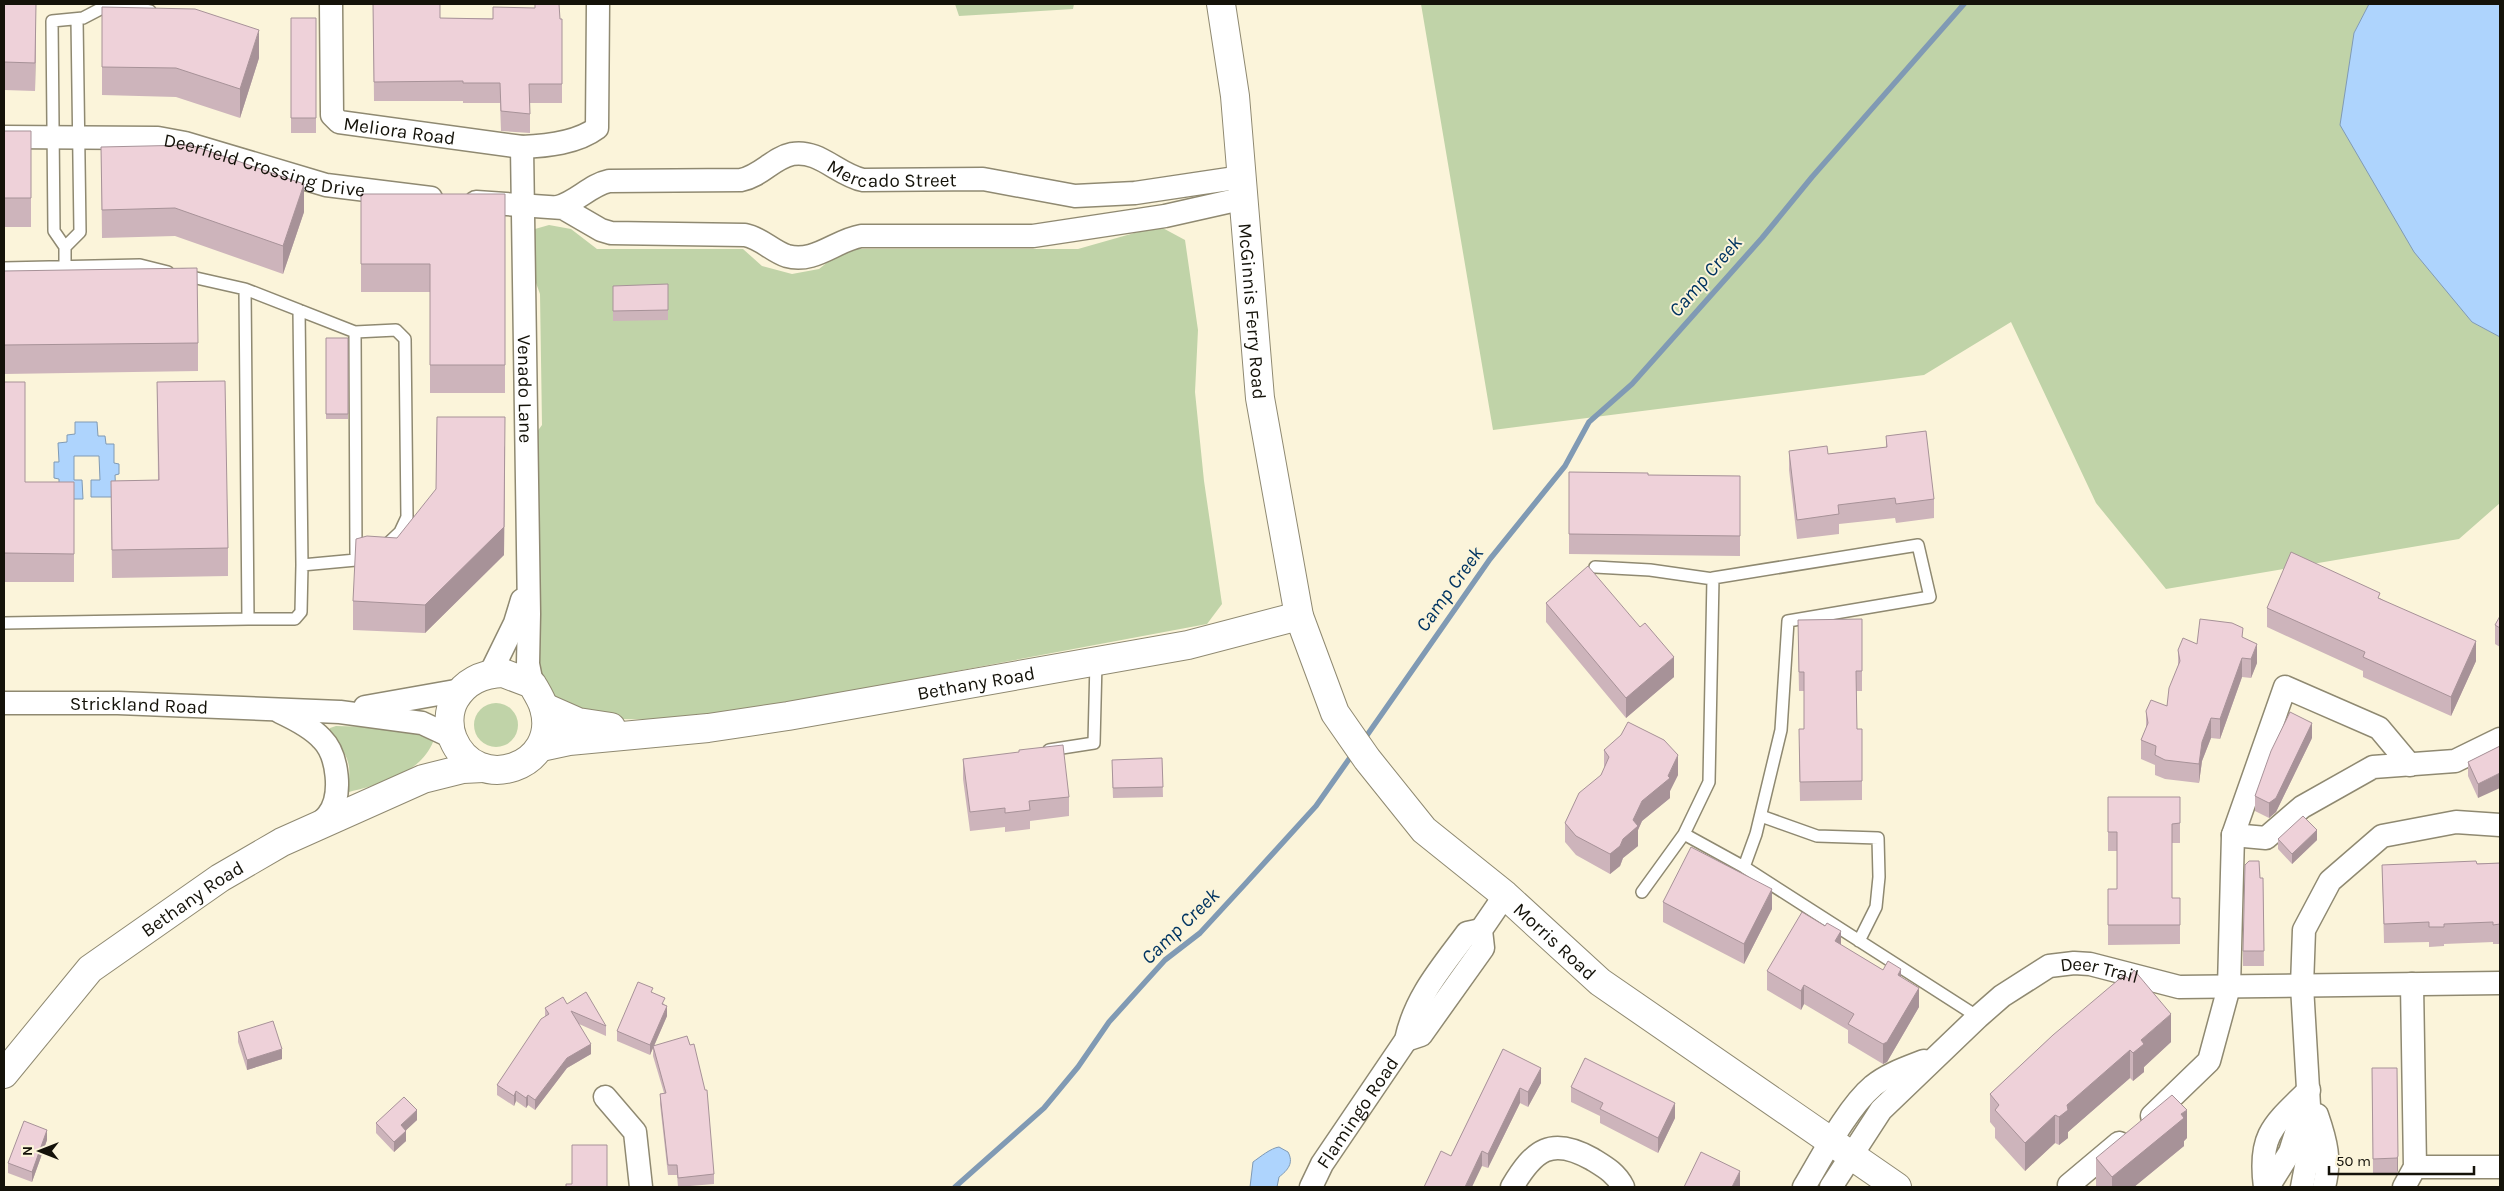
<svg xmlns="http://www.w3.org/2000/svg" width="2504" height="1191" font-family="Karla,sans-serif">
<style>
.green{fill:#c0d3a8}
.water{fill:#aed4fd;stroke:#809ab4}
.lines{fill:none;stroke-linecap:round;stroke-linejoin:round}
.stream{stroke:#809ab4;stroke-width:5.5}
.lane-casing{stroke:#8f8971;stroke-width:14}
.street-casing{stroke:#8f8971;stroke-width:25}
.secondary-casing{stroke:#8f8971;stroke-width:30}
.lane{stroke:#fff;stroke-width:11}
.street{stroke:#fff;stroke-width:22}
.secondary{stroke:#fff;stroke-width:28}
.wall{fill:#cdb4bb}
.shaded-wall{fill:#a79298}
.building{fill:#eed1d9;stroke:#a79298}
.labels{text-anchor:middle;stroke-width:4;stroke-linejoin:round;paint-order:stroke}
.street-label{font-size:19px;fill:#141209;stroke:#fbf4da}
.water-label{font-size:20px;font-style:italic;fill:#003461;stroke:#fbf4da}
</style>
<rect width="100%" height="100%" fill="#fbf4da"/>
<!-- green -->
<path class="green" d="M955,4H1074L1073,9L959,16Z
M1421,4H2369L2354,33L2472,322L2500,337V503L2459,539L2166,589L2096,503L2011,322L1924,375L1493,430Z
M549,225L571,229L597,249H743L762,266L792,274L819,269L844,249H1078L1159,226L1185,240L1198,330L1195,392L1204,481L1222,604L1207,624L749,710L687,720L619,719L568,709L548,695L536,652L534,436L542,425L540,294L532,272L535,229Z
M474 725a22 22 0 1 1 44 0a22 22 0 1 1-44 0Z
M336,726L409,728L432,738L433,742C420,774 380,784 349,792C348,784 350,776 349,767C347,751 336,743 329,731L330,728Z"/>
<!-- water -->
<path class="water" d="M2369,4H2500V337L2472,322L2414,252L2340,125L2354,33Z
M75,422H97L98,436H105L106,444H114V463L119,464V474L115,475L116,497H91V480H100L99,456H74V480H82L83,499H59V479L54,478V462H59L58,443L67,442V435L75,434Z
M1279,1147L1288,1152C1294,1163 1288,1170 1279,1177L1277,1187H1250L1253,1162C1260,1157 1271,1148 1279,1147Z"/>
<g class="lines">
<!-- stream -->
<path class="stream" d="M1363,741L1490,559L1565,466L1589,422L1632,384L1762,238L1812,177L1964,4
M955,1187L1044,1108L1078,1067L1109,1022L1165,960L1200,933L1246,883L1316,806L1354,752"/>
<defs>
<path id="lane" d="M65,247L80,232L77,19
M65,267V247L54,231L52,21L83,18L106,6L117,5L150,11
M4,268L140,265L168,272
M245,289L355,332
M299,310L302,565
M356,554L355,332L396,330L405,339L407,517L400,532L383,548
M1595,567L1650,570L1713,579
M248,619H295L301,612L302,565L356,560L368,557
M4,623L248,619L245,289L183,275
M1049,750L1094,743L1096,662
M1761,816L1817,836L1878,838L1879,877L1876,907L1859,941
M1744,867L1756,834L1781,730L1788,621L1930,597L1918,545L1713,578L1709,782L1684,834L1744,867L1978,1017
M1642,892L1684,834"/>
<g id="street">
<path id="s1" d="M331,4L332,115L339,122L522,147C547,146 577,143 597,128L598,4"/>
<path id="s2" d="M4,137L158,138L185,143L326,185L431,198"/>
<path id="s3" d="M522,147L529,614L528,664L532,684"/>
<path d="M476,202L563,208L601,230L611,233L745,235C761,238 772,251 787,256C814,264 836,240 861,236H1033L1165,216L1245,198"/>
<path id="s4" d="M558,207C577,202 590,185 609,181L741,180C761,176 773,158 792,154C819,149 838,175 863,180L983,179L1075,196L1135,193L1242,177"/>
<path d="M490,674L515,623L522,600"/>
<path id="s5" d="M4,703H118L340,712L422,723L452,737"/>
<path d="M365,707L461,690"/>
<path d="M280,712C295,719 311,727 322,739C338,755 343,796 328,815C324,820 318,824 314,828"/>
<path d="M2233,835L2266,838L2302,807L2373,767L2455,761L2500,739"/>
<path d="M1406,1040L1421,1035L1483,948L1481,930L1505,895"/>
<path d="M605,1097L635,1132L641,1187"/>
<path d="M2317,1115C2326,1141 2331,1160 2324,1187"/>
<path d="M2152,1116L2209,1061L2229,987L2233,835L2285,687L2379,728L2410,765"/>
<path d="M2415,1167H2500"/>
<path d="M2069,1185L2119,1143"/>
<path id="s6" d="M1311,1187L1322,1164L1406,1040C1415,997 1442,967 1467,933L1481,930"/>
<path d="M1512,1187C1534,1150 1551,1136 1592,1159C1605,1167 1616,1173 1623,1187"/>
<path d="M1804,1187C1822,1157 1847,1108 1873,1086C1888,1074 1906,1068 1924,1061"/>
<path id="s7" d="M1831,1187L1881,1110L1978,1017L2002,996L2049,966L2074,963L2090,964L2179,987L2500,983"/>
<path d="M2265,1187C2258,1135 2273,1125 2309,1090"/>
<path d="M2268,1187L2290,1152L2303,1111"/>
<path d="M2302,1187L2311,1140L2302,986L2304,930L2330,881L2382,836L2456,822L2500,825"/>
<path d="M2404,1187L2415,1167L2412,984"/>
</g>
<g id="secondary">
<path id="s8" d="M1221,4L1235,96L1260,398L1299,616L1335,713L1367,759L1424,830L1505,895L1600,982L1897,1187"/>
<path d="M503,673L532,684C536,691 542,700 544,708C561,767 477,796 453,739C448,727 448,711 455,699C466,681 482,674 503,673Z"/>
<path d="M544,707L578,722L611,727"/>
<path id="s9" d="M541,747L569,741L708,728L788,716L1188,645L1299,616"/>
<path id="s10" d="M4,1074L90,969L220,878L282,842L423,779L463,769L483,768"/>
</g>
</defs>
<!-- lane casing -->
<use href="#lane" class="lane-casing"/>
<!-- street casing -->
<use href="#street" class="street-casing"/>
<!-- secondary casing -->
<use href="#secondary" class="secondary-casing"/>
<!-- lane -->
<use href="#lane" class="lane"/>
<!-- street -->
<use href="#street" class="street"/>
<!-- secondary -->
<use href="#secondary" class="secondary"/>
</g>
<!-- wall -->
<path class="wall" d="M4,4L36,28L35,91L4,90Z
M373,4L440,18L562,19V103H530V133L501,131L500,103H463V101H374Z
M291,18H316V133H291Z
M259,58L240,118L176,97L102,95V67Z
M4,131H31V227H4Z
M101,147L304,212L283,274L175,236L102,238Z
M361,194H505V393H430V292H361Z
M4,271L198,343V371L4,374Z
M613,286L668,310V320L613,321Z
M326,338H348V419H326Z
M4,382L25,482H74V582H4Z
M157,382L228,548V576L112,578L111,481L158,480Z
M1886,436L1934,499V518L1896,523L1895,518L1839,524V534L1797,539L1789,470V451L1828,454L1886,447Z
M505,446L504,555L425,633L353,630V601L397,538Z
M1569,472L1648,475L1740,476V556L1569,554Z
M2380,598L2476,661L2451,716L2363,677V671L2267,627V608Z
M1546,603L1674,677L1626,718L1546,622Z
M2500,616V647L2495,644V625Z
M1862,619V691H1856L1857,729H1862V800L1800,801L1799,749L1804,729V691H1799L1798,640Z
M2243,638L2257,663L2251,678L2242,677L2220,739L2211,738L2202,761L2199,783L2165,779L2155,775V765L2141,759V740L2146,728V711L2167,706L2178,666V650L2197,644Z
M2312,738L2276,812L2269,818L2255,811V796Z
M2500,746L2478,798L2468,776V762Z
M1604,750L1678,775L1670,791V798L1642,821L1638,830V846L1623,858L1620,866L1610,874L1576,855L1565,842V823L1601,775L1604,769Z
M1162,758L1163,797L1113,798L1112,770Z
M963,759L1069,797V816L1030,821V829L1005,832V827L970,831L963,779Z
M2108,797H2180V843H2172V898H2180V944L2108,945V889H2117V851H2108Z
M2278,839L2317,840L2292,864L2278,849Z
M2500,863V944H2493V942L2444,944V946L2429,947V942L2384,943L2382,865Z
M2260,878H2263L2264,966H2243V951Z
M1663,902L1772,909L1744,964L1663,922Z
M1841,945L1883,970L1901,977L1919,1007L1887,1062L1883,1064L1848,1043V1030L1804,1004L1801,1010L1767,990V971Z
M653,993L665,1005L667,1016L654,1046L714,1174V1184L678,1187L677,1175H668L660,1104V1094L664,1093L653,1056V1048L650,1055L617,1041V1031Z
M567,1004L606,1026V1036L579,1024L591,1054L567,1068L535,1110L528,1105L526,1108L516,1101L514,1106L497,1095V1085L545,1017V1008Z
M238,1032L282,1059L247,1070L238,1042Z
M2053,1035L2171,1042L2144,1067V1072L2133,1081L2130,1078L2068,1132V1138L2059,1145L2055,1143L2025,1171L1995,1138V1128L1990,1122V1094Z
M1503,1049L1541,1083L1528,1107L1520,1103L1488,1168L1482,1166L1451,1156Z
M2372,1068H2397L2398,1170L2397,1173L2373,1174Z
M1571,1087L1675,1118L1658,1153L1600,1123V1116L1571,1102Z
M417,1120L406,1130V1141L394,1152L376,1133V1123Z
M2187,1138L2184,1141V1146L2134,1187H2097L2096,1186V1158Z
M47,1140L32,1182L8,1173V1163Z"/>
<!-- shaded-wall -->
<path class="shaded-wall" d="M36,4V28L35,91V63Z
M259,30V58L240,118V89Z
M304,184V212L283,274V246Z
M505,446L504,555L425,633V605Z
M2476,641V661L2451,716V697Z
M2257,644V663L2251,678V659Z
M1674,657V677L1626,718V698Z
M2242,658V677L2220,739V719Z
M2211,718V738L2202,761L2199,783V764L2202,742Z
M2312,723V738L2276,812L2269,818V803Z
M1678,755V775L1670,791V798L1642,821L1638,830V846L1623,858L1620,866L1610,874V854L1633,820L1642,801L1668,776Z
M2500,773V788L2478,798V784Z
M2317,830V840L2292,864V854Z
M1772,889V909L1744,964V944Z
M1841,931V951L1835,941Z
M1901,969V989L1898,975Z
M1804,985V1004L1801,1010V991Z
M1919,988V1007L1887,1062L1883,1064V1044Z
M667,1006V1016L650,1055V1045Z
M2171,1014V1042L2144,1067V1072L2133,1081V1053L2141,1040Z
M591,1044V1054L567,1068L535,1110V1100L567,1058Z
M282,1049V1059L247,1070V1060Z
M2130,1050V1078L2068,1132V1138L2059,1145V1117L2067,1105Z
M1541,1068V1083L1528,1107V1092Z
M1520,1088V1103L1488,1168V1154Z
M516,1091V1101L514,1106V1096Z
M528,1095V1105L526,1108V1098Z
M1675,1103V1118L1658,1153V1138Z
M417,1110V1120L401,1135V1125Z
M2187,1110V1138L2184,1141V1146L2134,1187H2112V1177L2181,1114Z
M2055,1115V1143L2025,1171V1143Z
M47,1130V1140L32,1182V1172Z
M406,1131V1141L394,1152V1142Z
M1482,1151V1166L1472,1187H1465Z
M2398,1156V1170L2397,1173V1158Z
M1740,1171V1186L1739,1187H1732Z"/>
<!-- building -->
<path class="building" d="M4,4H36L35,63L4,62Z
M373,4H440V18L493,19V7L535,8V4H559L560,19H562V84H529L530,114L501,111L500,83H463V81L374,82Z
M102,7L195,9L259,30L240,89L176,68L102,67Z
M291,18H316V118H291Z
M4,131H31V198H4Z
M191,145L304,184L283,246L175,208L102,210L101,147Z
M361,194H505V365H430V264H361Z
M197,268L198,343L4,345V271Z
M668,284V310L613,311V286Z
M326,338H348V414H326Z
M225,381L228,548L112,550L111,481L159,480L157,382Z
M4,382H25V482H74V554L4,553Z
M437,417H505L504,527L425,605L353,601L356,539L367,536L397,538L436,489Z
M1926,431L1934,499L1896,504L1895,498L1838,505L1839,514L1797,520L1789,451L1827,446L1828,454L1887,447L1886,436Z
M1569,472L1648,473V475L1740,476V536L1569,534Z
M2291,552L2380,593L2378,598L2476,641L2451,697L2363,657L2365,652L2267,608Z
M1588,566L1640,627L1645,623L1674,657L1626,698L1546,603Z
M2500,616V628L2495,625Z
M1862,619V671H1856L1857,729H1862V781L1800,782L1799,729H1804V672H1799L1798,620Z
M2200,619L2232,623L2243,628L2242,637L2257,644L2251,659L2242,658L2220,719L2211,718L2202,742L2199,764L2165,760L2155,755L2156,746L2141,740L2148,723L2146,711L2151,700L2167,706L2169,688L2180,661L2178,650L2183,638L2197,644Z
M2290,712L2312,723L2276,798L2269,803L2255,796L2271,751Z
M1628,722L1664,740L1678,755L1668,776L1670,778L1642,801L1633,820L1638,826L1623,839L1620,846L1610,854L1576,836L1565,823L1579,793L1601,775L1609,757L1604,750L1621,735Z
M1063,745L1069,797L1029,801L1030,810L1005,813V808L970,812L963,759L1019,752V750Z
M2500,746V773L2478,784L2468,762Z
M1162,758L1163,787L1113,788L1112,760Z
M2108,797H2180V823L2172,824V898H2180V925H2108V889H2117V832H2108Z
M2303,816L2317,830L2292,854L2278,839Z
M1691,847L1772,889L1744,944L1663,902Z
M2249,861H2259L2260,878H2263L2264,951H2243L2245,865Z
M2476,861L2477,864L2500,863V924L2493,925V922L2444,924V927H2429V922L2384,924L2382,865Z
M1802,912L1825,926L1827,923L1841,931L1835,941L1883,970L1888,961L1901,969L1898,975L1919,988L1887,1042L1883,1044L1848,1024L1854,1014L1804,985L1801,991L1767,971Z
M2134,970L2171,1014L2141,1040L2144,1044L2133,1053L2130,1050L2067,1105L2068,1110L2059,1117L2055,1115L2025,1143L1995,1110L1999,1105L1990,1094L2053,1035L2124,975L2129,979Z
M638,982L653,988L651,992L665,998L662,1004L667,1006L650,1045L617,1031Z
M586,992L606,1026L571,1011L591,1044L567,1058L535,1100L528,1095L526,1098L516,1091L514,1096L497,1085L541,1019L549,1014L545,1008L563,997L567,1004Z
M273,1021L282,1049L247,1060L238,1032Z
M687,1036L690,1045L694,1044L705,1090H707L714,1174L678,1178L677,1165H668L660,1094L666,1093L653,1046Z
M1503,1049L1541,1068L1528,1092L1520,1088L1488,1154L1482,1151L1465,1187H1424L1441,1151L1451,1156Z
M1585,1058L1675,1103L1658,1138L1600,1109L1603,1103L1571,1087Z
M2372,1068H2397L2398,1156L2397,1158L2373,1159Z
M2172,1095L2187,1110L2181,1114L2184,1118L2112,1177L2096,1158Z
M404,1097L417,1110L401,1125L406,1131L394,1142L376,1123Z
M24,1121L47,1130L32,1172L8,1163Z
M572,1145H607V1187H566V1184H572Z
M1701,1152L1740,1171L1732,1187H1684Z"/>
<g class="labels">
<!-- street labels -->
<g class="street-label">
<text dy="7" stroke="none"><textPath href="#s1" startOffset="182">Meliora Road</textPath></text>
<text dy="7" stroke="none"><textPath href="#s2" startOffset="264">Deerfield Crossing Drive</textPath></text>
<text dy="7" stroke="none"><textPath href="#s4" startOffset="352">Mercado Street</textPath></text>
<text dy="7" stroke="none"><textPath href="#s8" startOffset="309">McGinnis Ferry Road</textPath></text>
<text dy="7" stroke="none"><textPath href="#s3" startOffset="242">Venado Lane</textPath></text>
<text dy="7" stroke="none"><textPath href="#s9" startOffset="440">Bethany Road</textPath></text>
<text dy="7" stroke="none"><textPath href="#s5" startOffset="135">Strickland Road</textPath></text>
<text dy="7" stroke="none"><textPath href="#s10" startOffset="260">Bethany Road</textPath></text>
<text dy="7" stroke="none"><textPath href="#s8" startOffset="1040">Morris Road</textPath></text>
<text dy="7" stroke="none"><textPath href="#s7" startOffset="365">Deer Trail</textPath></text>
<text dy="7" stroke="none"><textPath href="#s6" startOffset="88">Flamingo Road</textPath></text>
</g>
<!-- water labels -->
<g class="water-label">
<text transform="translate(1705 276) rotate(-49)" y="7">Camp Creek</text>
<text transform="translate(1449 589) rotate(-54)" y="7">Camp Creek</text>
<text transform="translate(1180 926) rotate(-44)" y="7">Camp Creek</text>
</g>
</g>
<!-- border -->
<rect width="2504" height="1191" fill="none" stroke="#141209" stroke-width="10"/>
<!-- north arrow -->
<g transform="translate(40 1151) rotate(270)" stroke="#fbf4da" stroke-width="4" paint-order="stroke">
<path d="M0-4L9 19L0 12L-9 19Z" fill="#141209"/>
<text y="-8" font-size="14" font-weight="bold" text-anchor="middle" fill="#141209">N</text>
</g>
<!-- scale -->
<path d="M2329 1166v8h145v-8" fill="none" stroke="#141209" stroke-width="2.5"/>
<text x="2336" y="1166" font-size="15" fill="#141209" stroke="#fbf4da" stroke-width="4" paint-order="stroke">50 m</text>
</svg>
